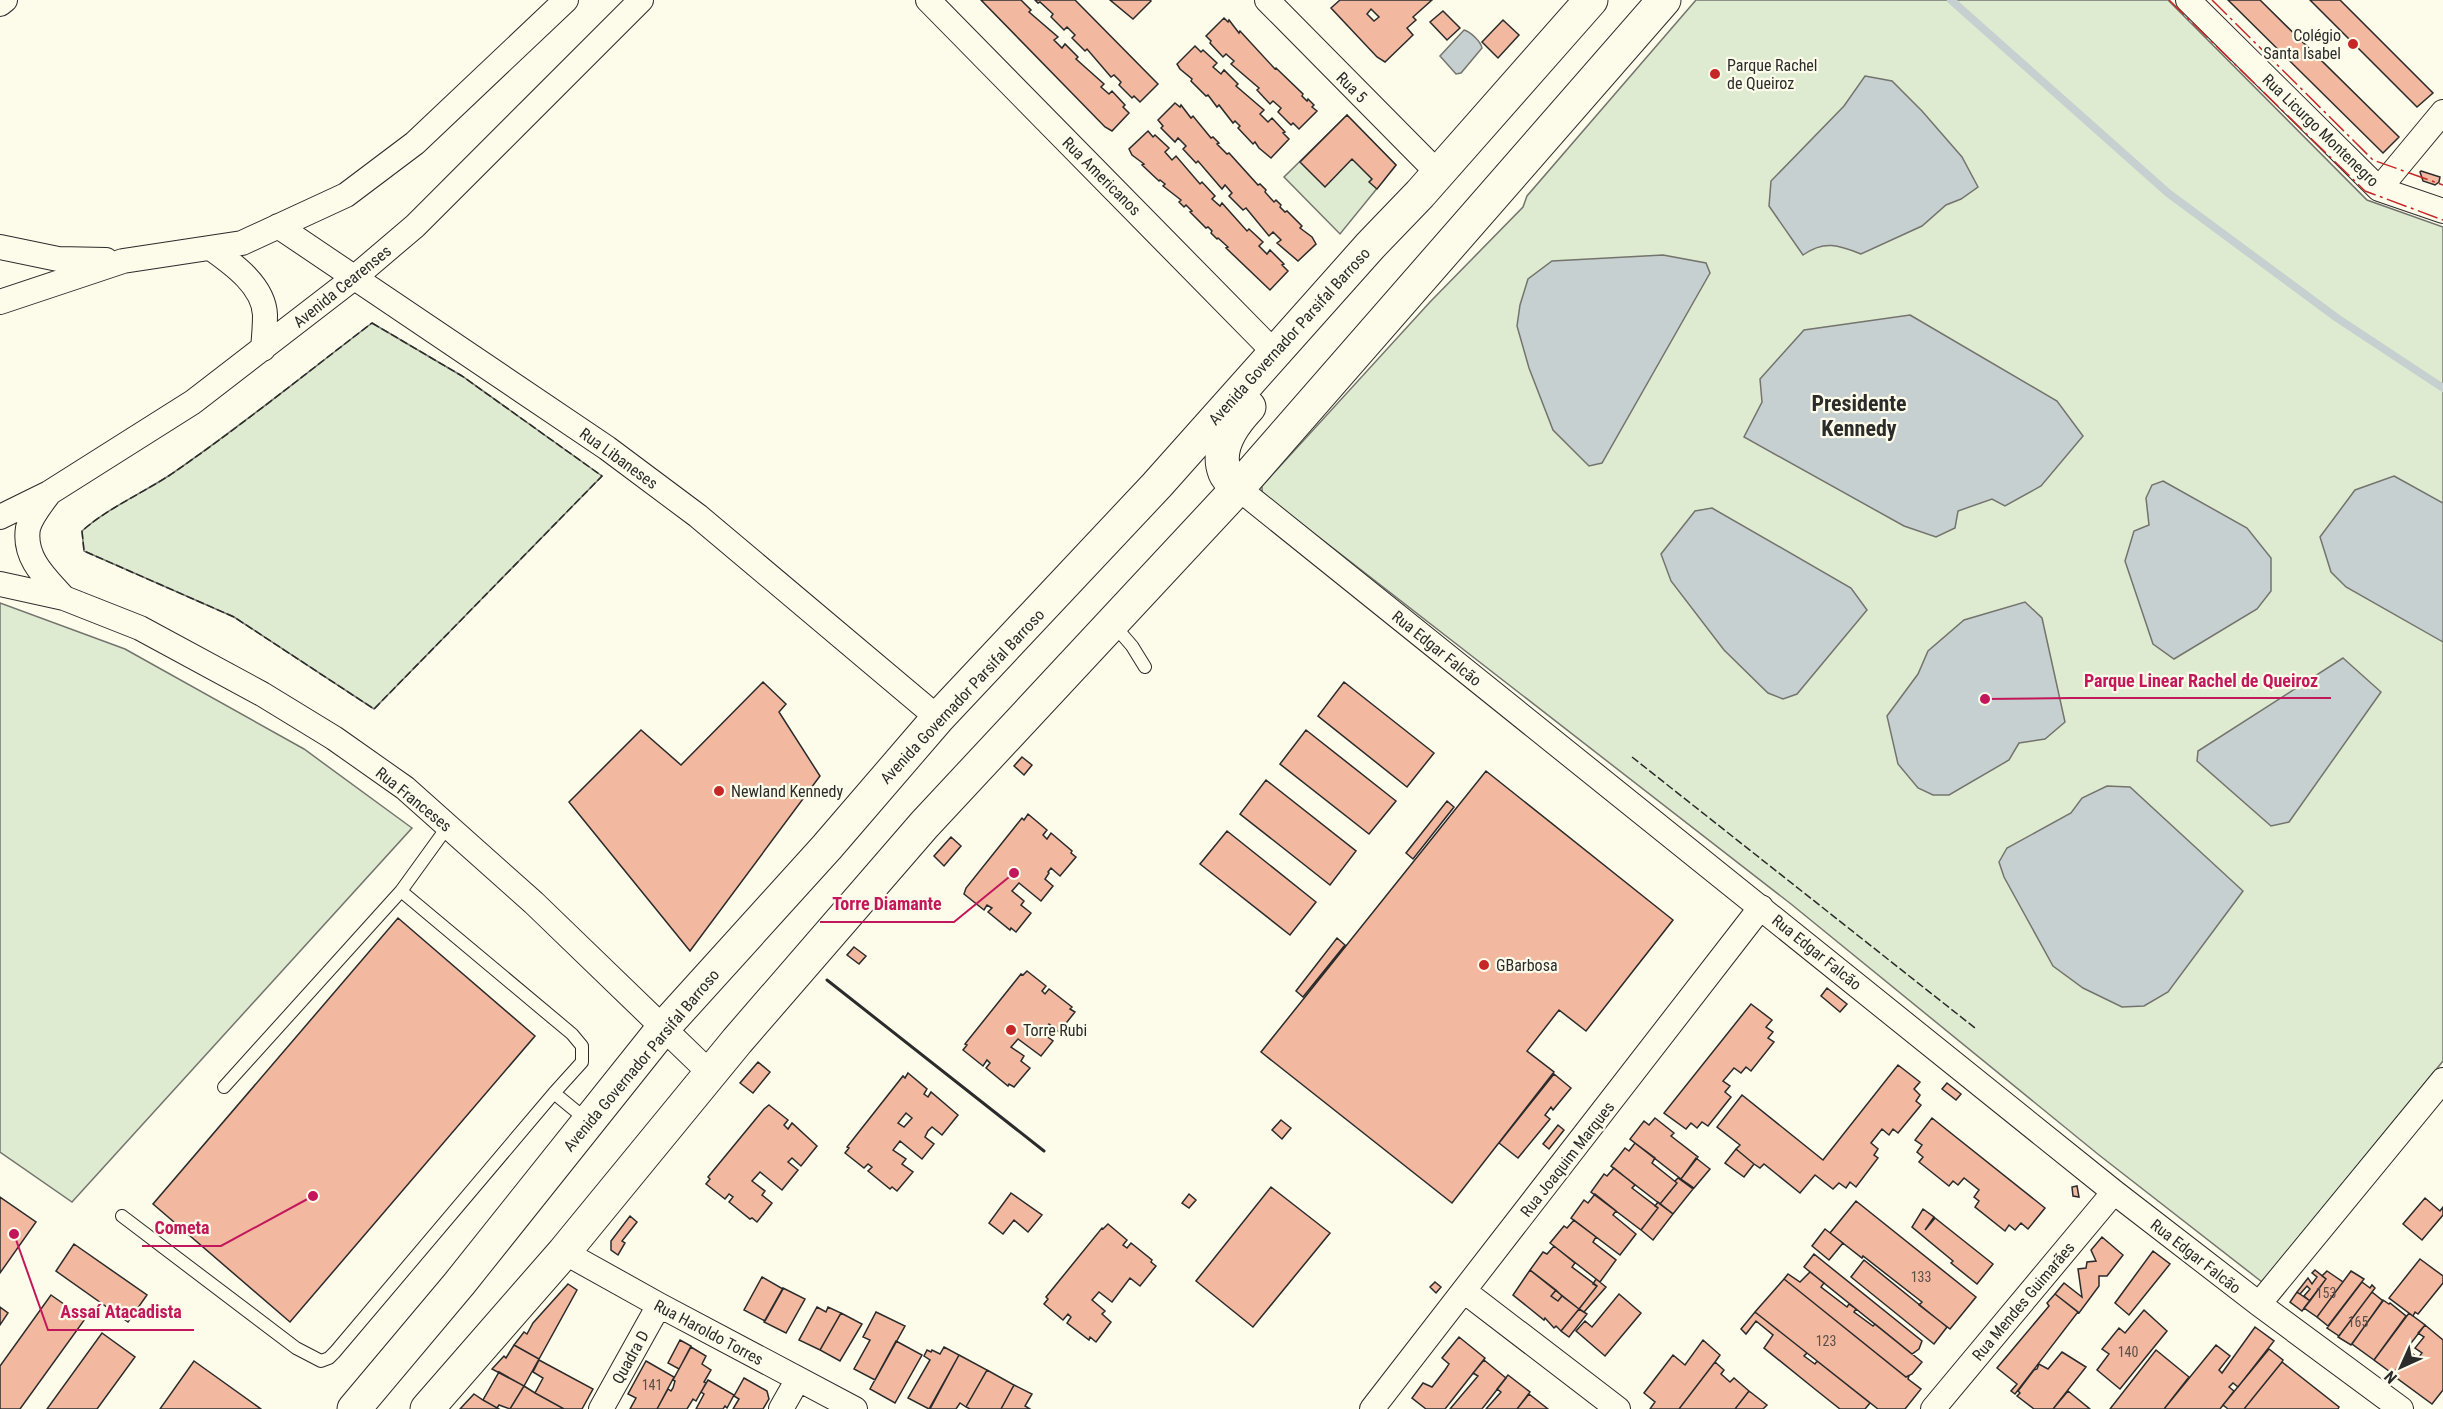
<svg xmlns="http://www.w3.org/2000/svg" width="2443" height="1409" font-family="'Roboto Condensed',sans-serif">
<style>
.green{fill:#deebd1;stroke:#74746e;stroke-width:1.5}
.water{fill:#c7d0d0;stroke:#74746e;stroke-width:1.5}
.lines{fill:none;stroke-linecap:round;stroke-linejoin:round}
.stream{stroke:#c7d0d0;stroke-width:8}
.building{fill:#f2b8a0;stroke:#2b2b2b;stroke-width:1.5;fill-rule:evenodd}
.lane-casing{stroke:#2b2b2b;stroke-width:14}
.street-casing{stroke:#2b2b2b;stroke-width:26}
.primary-casing{stroke:#2b2b2b;stroke-width:35}
.lane{stroke:#fdfbea;stroke-width:12}
.street{stroke:#fdfbea;stroke-width:24}
.primary{stroke:#fdfbea;stroke-width:33}
.fence{stroke:#2b2b2b;stroke-width:1.5;stroke-dasharray:8 3;stroke-linecap:butt}
.wall{stroke:#2b2b2b;stroke-width:3}
.power{stroke:#c62828;stroke-width:1.5;stroke-dasharray:21 4.5 3 4.5;stroke-linecap:butt}
.poi-dot{fill:#c62828;stroke:#fdfbea;stroke-width:2}
.labels{text-anchor:middle;stroke-width:4.5;stroke-linejoin:round;paint-order:stroke}
.number-label{font-size:14px;fill:#5d4e48}
.poi-label{font-size:16px;fill:#2b2b2b;stroke:#fdfbea;text-anchor:start}
.street-label{font-size:16px;fill:#2b2b2b;stroke:#fdfbea}
.district-label{font-size:22px;font-weight:bold;fill:#2b2b2b;stroke:#fdfbea}
.leader{fill:none;stroke:#c2185b;stroke-width:2}
.callout-dot{fill:#c2185b;stroke:#fdfbea;stroke-width:2}
.callout-label{font-size:18px;text-anchor:middle;font-weight:bold;fill:#c2185b;stroke:#fdfbea;stroke-width:4.5;stroke-linejoin:round;paint-order:stroke}
</style>
<rect width="100%" height="100%" fill="#fdfbea"/>
<!-- green -->
<path class="green" d="M1696,0H2168L2367,200L2443,227V1061L2262,1282L2099,1155L1791,904L1262,493V486L1430,302L1523,207L1527,196Z
M1347,115L1396,165L1340,234L1284,177Z
M372,323L462,376L602,476L374,709L234,617L84,551L82,531C108,508 141,494 170,475C240,427 305,374 372,323Z
M0,603L125,649L304,749L412,828L72,1202L0,1152Z"/>
<!-- water -->
<path class="water" d="M1464,30C1471,32 1481,42 1482,48L1461,73L1456,74L1440,56Z
M1865,76L1892,81L1922,111L1962,157L1978,187L1961,199L1946,205L1922,226L1861,254C1839,245 1824,240 1803,255L1769,206L1771,181L1844,106Z
M1663,255L1706,263L1710,273L1602,463L1589,466L1553,430L1529,368L1517,326L1520,305L1528,279L1552,261Z
M1910,315L2057,401L2083,436L2041,486L2005,506L1992,499L1958,511L1955,528L1936,537L1904,526L1744,437L1762,402L1760,379L1804,330Z
M2394,476L2443,503V642L2346,587L2331,572L2320,537L2355,490Z
M2163,481L2247,528L2271,558V591L2257,609L2174,659L2153,644L2125,561L2134,531L2149,525L2146,498L2152,485Z
M1712,508L1851,588L1867,610L1797,694L1783,699L1768,693L1724,650L1671,581L1661,554L1695,511Z
M2025,602L2042,618L2065,722L2045,739L2019,743L2009,760L1949,795H1933L1918,788L1898,764L1887,716L1918,674L1928,651L1964,620Z
M2343,658L2381,692L2289,822L2271,826L2197,761L2198,751Z
M2107,786L2130,787L2243,891L2168,992L2144,1006L2122,1007L2083,988L2053,966L2004,877L1999,862L2007,848L2071,813L2082,798Z"/>
<g class="lines">
<!-- stream -->
<path class="stream" d="M1951,0L2168,193L2337,318L2443,388"/>
</g>
<!-- building -->
<path class="building" d="M981,0H1021L1031,10L1029,12L1058,37L1054,40L1062,48L1065,44L1078,57L1076,59L1104,84L1101,87L1109,94L1112,91L1125,105L1123,107L1129,113L1112,131L1105,127Z
M1035,0H1075L1158,84L1140,102L1134,96L1132,98L1119,85L1121,82L1114,75L1111,77L1087,49L1085,51L1072,38L1075,35L1067,27L1064,30L1051,17L1053,14L1040,2L1038,3Z
M1110,0H1150L1151,1L1133,19Z
M1340,0H1432L1413,17L1416,20L1407,28L1413,35L1385,62L1377,57L1331,8ZM1371,9L1379,17L1374,21L1367,14Z
M2228,0H2260L2399,137L2383,153Z
M2310,0H2340L2433,93L2417,107Z
M1443,11L1460,28L1447,40L1430,22Z
M1224,18L1228,22L1229,20L1239,33L1240,31L1275,69L1276,68L1303,94L1302,96L1307,101L1308,99L1314,105L1312,107L1317,111L1299,129L1293,123L1291,125L1278,112L1281,108L1273,101L1270,104L1257,90L1259,88L1231,64L1234,61L1226,54L1223,57L1210,43L1211,41L1206,36Z
M1503,20L1519,35L1498,58L1482,42Z
M1195,46L1201,52L1203,50L1217,63L1213,67L1221,74L1224,70L1238,84L1236,86L1264,110L1260,114L1268,122L1272,118L1285,132L1283,133L1289,139L1271,158L1259,148L1255,142L1253,144L1238,128L1240,126L1235,121L1233,123L1219,105L1217,107L1208,95L1206,96L1191,81L1192,79L1180,69L1177,64Z
M1175,103L1180,107L1181,105L1191,118L1193,116L1211,138L1213,137L1219,143L1217,144L1227,154L1229,153L1258,185L1260,184L1266,190L1265,192L1274,202L1276,200L1281,205L1280,207L1285,212L1287,211L1302,226L1300,228L1312,237L1316,244L1298,261L1277,243L1281,240L1273,232L1269,236L1246,208L1243,210L1229,196L1232,193L1225,185L1222,189L1198,161L1196,163L1183,149L1186,146L1178,138L1175,142L1161,128L1163,126L1158,120Z
M1347,115L1396,165L1377,189L1369,182L1372,179L1352,159L1325,187L1300,162Z
M1148,131L1153,137L1155,135L1169,148L1165,152L1172,160L1176,156L1200,184L1202,182L1215,196L1212,199L1220,206L1222,203L1247,231L1249,229L1263,242L1259,246L1267,254L1270,250L1284,264L1282,265L1288,271L1270,290L1226,248L1228,247L1218,238L1217,239L1211,233L1212,231L1208,227L1206,228L1190,212L1192,211L1186,205L1184,207L1179,202L1181,200L1163,186L1165,184L1160,180L1159,181L1142,165L1144,164L1132,155L1129,149Z
M2421,171L2440,177L2439,182L2435,185L2423,181L2420,172Z
M763,682L786,704L779,712L820,776L690,951L569,802L641,730L681,765Z
M1344,682L1434,753L1407,787L1318,716Z
M1306,730L1396,801L1369,834L1280,764Z
M1022,757L1032,765L1024,775L1014,766Z
M1486,771L1673,920L1586,1031L1559,1010L1527,1051L1554,1072L1452,1203L1261,1052Z
M1266,780L1356,851L1330,885L1240,814Z
M1447,801L1454,807L1413,859L1406,853Z
M1028,814L1047,830L1043,835L1047,839L1051,833L1072,851L1071,853L1076,857L1060,876L1051,868L1048,872L1049,873L1045,879L1053,886L1041,901L1019,883L1012,891L1024,901L1021,905L1031,913L1016,932L1011,928L1010,930L988,912L992,908L987,905L984,910L964,894L966,888L1022,818L1024,820Z
M1227,831L1316,902L1290,935L1200,864Z
M951,837L961,846L944,866L934,856Z
M398,918L535,1036L290,1322L153,1204Z
M1337,938L1345,945L1303,997L1296,991Z
M854,947L866,956L859,964L847,955Z
M1027,971L1046,986L1042,991L1045,994L1049,989L1072,1007L1070,1009L1075,1012L1059,1032L1049,1024L1046,1028L1044,1034L1053,1041L1041,1056L1018,1039L1011,1047L1024,1056L1021,1061L1030,1068L1014,1087L1009,1084L1008,1086L986,1068L990,1063L987,1060L983,1066L963,1050L967,1045L965,1044L1021,974L1023,975Z
M1827,988L1847,1004L1840,1012L1821,996Z
M1751,1004L1772,1020L1766,1027L1773,1032L1768,1038L1774,1042L1751,1071L1746,1067L1741,1073L1734,1068L1723,1081L1730,1086L1725,1092L1731,1097L1708,1126L1702,1122L1697,1128L1691,1123L1686,1129L1664,1113Z
M758,1062L770,1072L753,1093L740,1083Z
M1898,1065L1920,1082L1914,1089L1920,1095L1916,1101L1921,1105L1898,1133L1893,1129L1889,1135L1882,1129L1871,1143L1878,1149L1874,1155L1878,1158L1856,1187L1850,1182L1846,1188L1839,1183L1833,1189L1815,1175L1800,1193L1764,1164L1760,1168L1754,1164L1736,1149L1740,1145L1717,1127L1742,1095L1823,1160Z
M908,1073L927,1089L924,1094L928,1097L931,1092L958,1115L942,1135L932,1127L928,1131L925,1137L934,1144L922,1159L900,1141L893,1150L906,1159L902,1164L913,1172L897,1191L892,1187L890,1189L868,1171L872,1167L868,1164L864,1168L845,1153L849,1148L847,1147L903,1076L905,1078ZM906,1113L912,1118L904,1127L898,1123Z
M1554,1074L1571,1088L1553,1110L1551,1107L1545,1115L1550,1119L1518,1158L1499,1143Z
M1947,1083L1961,1094L1956,1100L1942,1089Z
M769,1105L788,1120L784,1125L788,1129L792,1123L817,1146L801,1166L792,1158L788,1162L798,1170L782,1190L760,1172L752,1181L765,1191L762,1195L772,1203L757,1222L752,1218L750,1219L729,1202L733,1197L729,1194L725,1199L706,1184L710,1179L708,1177L764,1109Z
M1655,1118L1674,1133L1671,1136L1698,1157L1681,1179L1630,1139L1644,1121L1649,1125Z
M1932,1118L2045,1208L2028,1229L2021,1223L2015,1230L2009,1225L2005,1231L1975,1207L1979,1201L1974,1197L1979,1190L1964,1178L1958,1185L1953,1181L1949,1186L1919,1162L1923,1157L1917,1152L1922,1145L1915,1140Z
M1281,1120L1291,1128L1282,1139L1272,1130Z
M1558,1125L1564,1130L1549,1149L1543,1144Z
M1635,1143L1655,1158L1652,1163L1677,1183L1660,1204L1611,1166L1625,1148L1629,1151Z
M1736,1149L1754,1164L1744,1177L1725,1163Z
M1696,1158L1710,1169L1694,1188L1681,1179Z
M1614,1168L1635,1185L1632,1188L1658,1208L1641,1230L1591,1192L1604,1174L1607,1176Z
M1678,1178L1693,1189L1673,1214L1660,1204L1677,1183L1675,1181Z
M2077,1186L2079,1197L2073,1196L2072,1187Z
M1271,1187L1330,1233L1253,1327L1196,1281Z
M1011,1193L1042,1215L1028,1232L1014,1220L1003,1234L989,1223Z
M1189,1194L1196,1200L1189,1208L1182,1203Z
M1595,1194L1616,1211L1613,1215L1636,1234L1620,1255L1571,1218L1584,1200L1588,1203Z
M0,1197L36,1222L0,1273Z
M2425,1198L2440,1211L2443,1207V1215L2422,1240L2403,1224Z
M1856,1201L1976,1297L1950,1329L1919,1305L1922,1302L1863,1256L1862,1258L1830,1233Z
M1658,1202L1673,1214L1653,1240L1641,1230L1658,1208L1655,1206Z
M1923,1209L1934,1217L1925,1230L1935,1218L1993,1264L1977,1284L1951,1263L1953,1261L1912,1227Z
M630,1216L637,1222L622,1241L625,1243L618,1255L611,1250V1241Z
M1574,1220L1596,1237L1593,1242L1616,1260L1600,1282L1550,1243L1564,1226L1567,1228Z
M1108,1224L1127,1240L1123,1245L1127,1248L1131,1243L1152,1260L1151,1262L1156,1266L1140,1286L1130,1278L1112,1302L1099,1292L1092,1300L1105,1311L1102,1314L1111,1322L1096,1342L1090,1337L1089,1340L1067,1323L1071,1317L1068,1314L1063,1320L1044,1304L1048,1299L1046,1297L1102,1228L1103,1229Z
M1825,1229L1843,1243L1829,1260L1812,1246Z
M2102,1237L2123,1255L2107,1276H2099V1286L2079,1313L2055,1294L2064,1283L2082,1297L2078,1269L2086,1268L2087,1262L2096,1261L2091,1250Z
M74,1244L147,1295L128,1322L56,1271Z
M1554,1246L1575,1263L1572,1267L1597,1286L1579,1309L1530,1270L1543,1252L1547,1254Z
M2153,1251L2170,1264L2129,1315L2115,1303Z
M1814,1254L1922,1341L1919,1349L1912,1354L1804,1267Z
M2420,1259L2443,1276V1283L2418,1314L2415,1312L2413,1316L2389,1298Z
M1864,1260L1947,1327L1934,1344L1851,1277Z
M1530,1270L1556,1290L1551,1296L1558,1301L1562,1296L1579,1309L1561,1331L1556,1326L1554,1328L1545,1318L1544,1320L1513,1295Z
M2315,1270L2326,1279L2310,1301L2304,1296L2310,1289L2307,1286L2300,1294L2297,1292L2308,1278L2312,1284L2317,1277L2312,1273Z
M2327,1271L2343,1282L2317,1317L2304,1308L2326,1279L2322,1276Z
M2351,1271L2364,1279L2328,1326L2317,1317Z
M1810,1272L1824,1283L1821,1287L1847,1307L1849,1304L1856,1309L1854,1312L1873,1326L1875,1324L1922,1362L1912,1374L1906,1377L1784,1279L1788,1274L1800,1282Z
M762,1277L783,1289L765,1321L744,1310Z
M1596,1279L1606,1287L1584,1312L1579,1309L1597,1286L1593,1284Z
M1784,1279L1906,1377L1909,1376L1908,1379L1921,1389L1905,1409H1878L1755,1312Z
M1435,1282L1441,1287L1436,1293L1430,1287Z
M2362,1282L2370,1288L2372,1285L2375,1288L2339,1336L2327,1328Z
M568,1284L577,1290L539,1359L514,1345L524,1332L527,1334L533,1323Z
M783,1288L805,1299L786,1333L764,1322Z
M1556,1290L1562,1296L1558,1301L1551,1296Z
M2297,1292L2310,1301L2302,1311L2290,1302Z
M2372,1292L2383,1301L2351,1345L2338,1337Z
M1619,1294L1641,1313L1605,1356L1576,1331L1585,1321L1592,1327Z
M2055,1294L2078,1312L2015,1394L2011,1391L2017,1384L1997,1368L2049,1306L2047,1303Z
M51,1295L85,1319L20,1409H0V1366Z
M2383,1300L2389,1304L2390,1303L2406,1316L2374,1360L2352,1344Z
M0,1307L8,1313L0,1325Z
M817,1307L826,1312L828,1307L841,1313L820,1350L799,1340Z
M1579,1309L1587,1314L1569,1337L1561,1331Z
M2144,1310L2167,1331L2120,1389L2097,1370L2109,1354L2102,1349L2119,1328L2125,1333Z
M876,1312L905,1326L875,1380L854,1369L870,1340L863,1337Z
M1755,1312L1807,1353L1804,1356L1815,1364L1817,1361L1870,1403L1865,1409H1840L1816,1390L1764,1348L1773,1335L1756,1321L1746,1334L1741,1329Z
M841,1313L862,1324L840,1361L820,1350Z
M2409,1313L2425,1325L2408,1347L2411,1349L2393,1374L2374,1360Z
M2425,1325L2443,1340V1390L2432,1404L2394,1376L2412,1353L2418,1358L2422,1353L2415,1348L2424,1337L2418,1333Z
M2255,1327L2274,1341L2238,1387L2233,1383L2229,1387L2234,1391L2220,1409H2164L2216,1345L2230,1356L2219,1370L2222,1373Z
M102,1333L135,1357L97,1409H47Z
M1459,1337L1485,1358L1445,1409H1426L1412,1398L1423,1383L1432,1387L1445,1370L1449,1364L1442,1358Z
M680,1340L691,1346L679,1369L668,1363Z
M1703,1340L1720,1355L1715,1362L1679,1409H1650L1655,1402L1644,1393L1673,1355L1685,1365Z
M896,1341L922,1355L895,1403L870,1389Z
M514,1345L539,1359L524,1386L492,1369L504,1356L506,1358Z
M691,1347L706,1356L702,1364L711,1370L704,1382L706,1383L696,1401L693,1399L687,1409H657L668,1389L671,1391L673,1388L675,1381L673,1380Z
M944,1347L959,1355L929,1409L908,1398L930,1360L924,1356L927,1350L931,1352L932,1350L940,1354Z
M2269,1349L2283,1360L2282,1362L2244,1409H2228L2223,1405Z
M2156,1350L2189,1377L2164,1409H2110Z
M2062,1352L2086,1367L2053,1409H2034L2017,1396L2020,1393L2018,1391L2034,1370L2037,1369L2039,1364L2048,1369Z
M959,1355L987,1370L966,1407L960,1403L956,1409H930Z
M539,1360L593,1389L582,1409H564L535,1393L543,1378L533,1372Z
M1484,1360L1506,1378L1482,1409H1450L1478,1376L1473,1373Z
M194,1361L261,1409H160Z
M646,1361L674,1377L657,1409H630L636,1398L628,1394Z
M1715,1362L1724,1370L1721,1374L1730,1382L1734,1378L1749,1391L1735,1409H1679Z
M2282,1362L2339,1407L2338,1409H2244Z
M987,1370L1014,1385L1001,1409H970L966,1407Z
M499,1372L524,1386L510,1409L499,1405L497,1408L483,1400Z
M1508,1375L1530,1392L1517,1409H1486L1501,1392L1497,1389Z
M744,1378L767,1391L769,1399L763,1409H733L739,1399L734,1396Z
M708,1380L734,1395L727,1408L725,1406L723,1409H696L704,1394L701,1392Z
M1014,1385L1032,1394L1025,1406L1030,1409H1001Z
M524,1386L535,1393L564,1409H510Z
M1749,1391L1767,1405L1763,1409H1735Z
M2068,1391L2090,1409H2053Z
M474,1394L483,1400L499,1409H460Z
M1529,1394L1548,1409H1517Z"/>
<g class="lines">
<defs>
<path id="lane" d="M1113,624L1132,646L1145,667
M401,891L448,826
M224,1087L401,891L572,1034L582,1046V1062L554,1093L588,1121
M122,1216L296,1348L321,1361L329,1358L335,1352L554,1093"/>
<path id="street" d="M928,0L1275,353
M1267,0L1438,173
M2188,0L2379,189L2443,211
M0,4L5,0
M2379,189L2443,112
M278,226L607,448L698,516L938,718
M0,247L58,259L106,260
M212,249C233,264 264,286 265,315C265,326 264,338 263,349
M0,302L123,261L242,243L346,195L415,143L566,0
M1238,488L2114,1192L2259,1304L2401,1409
M48,495C41,504 31,517 28,528C23,558 46,578 64,598
M0,517L49,493L193,402L355,277L415,226L641,0
M0,584L64,598L140,628L262,694L334,738L405,788L534,903L711,1074
M564,1252L659,1305L855,1409
M1464,1291L1618,1409
M2259,1304L2443,1080
M601,1409L659,1305
M781,1409L798,1379
M1372,1409L1761,907
M1933,1409L2114,1192"/>
<path id="primary" d="M1238,488C1234,484 1227,478 1225,473C1215,448 1233,424 1249,407
M354,1409L459,1284L664,1027L827,847L938,718L1157,485L1370,246L1420,194L1591,0
M427,1409L564,1252L737,1041L924,825L1238,488L1664,0"/>
</defs>
<!-- lane casing -->
<use href="#lane" class="lane-casing"/>
<!-- street casing -->
<use href="#street" class="street-casing"/>
<!-- primary casing -->
<use href="#primary" class="primary-casing"/>
<!-- lane -->
<use href="#lane" class="lane"/>
<!-- street -->
<use href="#street" class="street"/>
<!-- primary -->
<use href="#primary" class="primary"/>
<!-- fence -->
<path class="fence" d="M372,323L462,376L602,476L374,709L234,617L84,551L82,531C108,508 141,494 170,475C240,427 305,374 372,323Z
M1632,757L1975,1028"/>
<!-- wall -->
<path class="wall" d="M827,980L1044,1151"/>
<!-- power -->
<path class="power" d="M2169,0L2365,191L2443,220
M2212,0L2373,160L2443,185"/>
</g>
<!-- markers -->
<g class="poi-dot">
<circle cx="2353" cy="44" r="6"/>
<circle cx="1715" cy="74" r="6"/>
<circle cx="719" cy="791" r="6"/>
<circle cx="1484" cy="965" r="6"/>
<circle cx="1011" cy="1030" r="6"/>
</g>
<g class="labels">
<!-- number labels -->
<g class="number-label">
<text x="1921" y="1282">133</text>
<text x="2326" y="1298">153</text>
<text x="2358" y="1327">165</text>
<text x="1826" y="1346">123</text>
<text x="2128" y="1357">140</text>
<text x="652" y="1390">141</text>
</g>
<!-- poi labels -->
<g class="poi-label">
<text x="2341" y="41" text-anchor="end">Colégio<tspan x="2341" dy="18">Santa Isabel</tspan></text>
<text x="1727" y="71">Parque Rachel<tspan x="1727" dy="18">de Queiroz</tspan></text>
<text x="731" y="797">Newland Kennedy</text>
<text x="1496" y="971">GBarbosa</text>
<text x="1023" y="1036">Torre Rubi</text>
</g>
<!-- street labels -->
<g class="street-label">
<text transform="translate(1352 87) rotate(45)" y="6">Rua 5</text>
<text transform="translate(2321 130) rotate(44)" y="6">Rua Licurgo Montenegro</text>
<text transform="translate(1102 176) rotate(45)" y="6">Rua Americanos</text>
<text transform="translate(342 286) rotate(-39)" y="6">Avenida Cearenses</text>
<text transform="translate(1289 336) rotate(-48)" y="6">Avenida Governador Parsifal Barroso</text>
<text transform="translate(619 458) rotate(36)" y="6">Rua Libaneses</text>
<text transform="translate(1437 648) rotate(39)" y="6">Rua Edgar Falcão</text>
<text transform="translate(962 696) rotate(-47)" y="6">Avenida Governador Parsifal Barroso</text>
<text transform="translate(414 799) rotate(39)" y="6">Rua Franceses</text>
<text transform="translate(1817 952) rotate(39)" y="6">Rua Edgar Falcão</text>
<text transform="translate(641 1060) rotate(-50)" y="6">Avenida Governador Parsifal Barroso</text>
<text transform="translate(1567 1159) rotate(-52)" y="6">Rua Joaquim Marques</text>
<text transform="translate(2196 1256) rotate(38)" y="6">Rua Edgar Falcão</text>
<text transform="translate(2023 1301) rotate(-50)" y="6">Rua Mendes Guimarães</text>
<text transform="translate(709 1332) rotate(28)" y="6">Rua Haroldo Torres</text>
<text transform="translate(630 1357) rotate(-61)" y="6">Quadra D</text>
</g>
<!-- district labels -->
<g class="district-label">
<text x="1859" y="411">Presidente<tspan x="1859" dy="25">Kennedy</tspan></text>
</g>
</g>
<!-- callouts -->
<path class="leader" d="M1985 699L2072 698H2331M1014 873L954 922H820M313 1196L221 1246H142M14 1234L48 1330H194"/>
<g class="callout-dot">
<circle cx="1985" cy="699" r="6"/>
<circle cx="1014" cy="873" r="6"/>
<circle cx="313" cy="1196" r="6"/>
<circle cx="14" cy="1234" r="6"/>
</g>
<g class="callout-label">
<text x="2201" y="687">Parque Linear Rachel de Queiroz</text>
<text x="887" y="910">Torre Diamante</text>
<text x="182" y="1234">Cometa</text>
<text x="121" y="1318">Assaí Atacadista</text>
</g>
<!-- north arrow -->
<g transform="translate(2401 1367) rotate(225)" stroke="#fdfbea" stroke-width="4.5" paint-order="stroke">
<path d="M0-4.5L10 22L0 15L-10 22Z" fill="#2b2b2b"/>
<text y="-9" font-size="16" font-weight="bold" text-anchor="middle" fill="#2b2b2b">N</text>
</g>
</svg>
